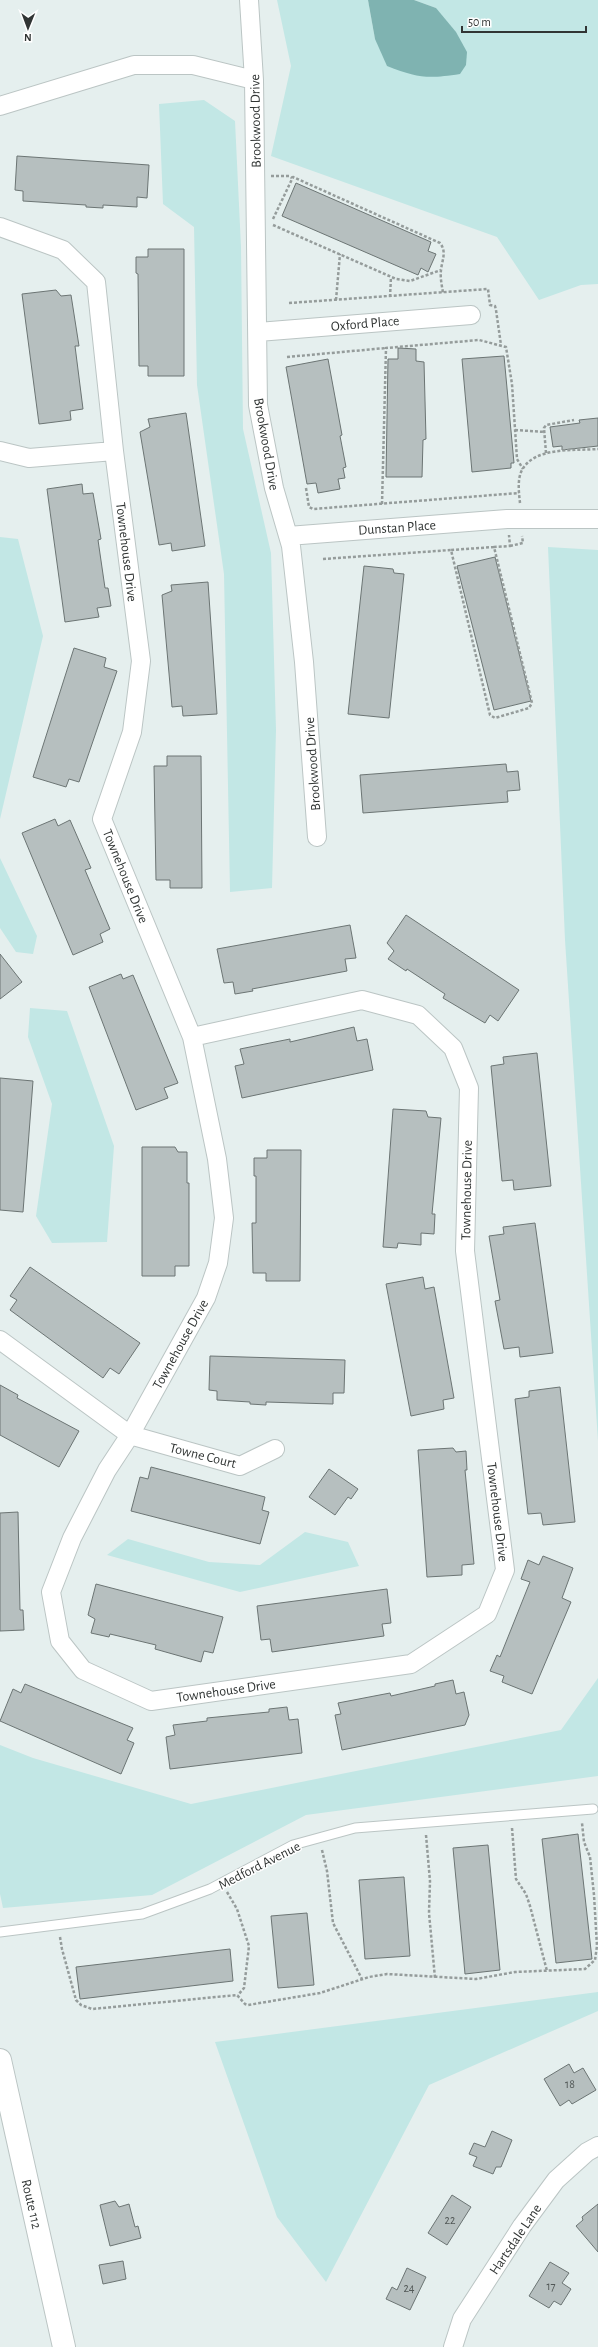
<svg xmlns="http://www.w3.org/2000/svg" width="598" height="2347" font-family="'Alegreya Sans',sans-serif">
<style>
.green{fill:#c2e7e5}
.water{fill:#7fb3b1}
.building{fill:#b6bfbf;stroke:#6c7574}
.lines{fill:none;stroke-linecap:round;stroke-linejoin:round}
.service-casing{stroke:#bbc5c4;stroke-width:11}
.minor-casing{stroke:#bbc5c4;stroke-width:20}
.primary-casing{stroke:#bbc5c4;stroke-width:24}
.path{stroke:#959c9b;stroke-width:2.5;stroke-dasharray:3 2;stroke-linecap:butt}
.service{stroke:#fff;stroke-width:9}
.minor{stroke:#fff;stroke-width:18}
.primary{stroke:#fff;stroke-width:22}
.labels{text-anchor:middle;stroke-width:3;stroke-linejoin:round;paint-order:stroke}
.number-label{font-size:12px;fill:#525857}
.street-label{font-size:14px;fill:#313534;stroke:#fff}
</style>
<rect width="100%" height="100%" fill="#e5efee"/>
<!-- green -->
<path class="green" d="M277,0H368L375,39L436,8L414,0H598V284L581,285L539,300L497,237L271,156L291,66Z
M204,100L235,121L241,247L243,429L271,553L276,730L272,888L230,892L224,574L197,385L194,227L163,204L159,104Z
M0,537L18,539L43,636L0,819Z
M548,547L598,550V1441L565,940Z
M0,858L37,936L33,954L16,952L0,928Z
M30,1008L67,1011L114,1146L107,1242L52,1243L36,1216L52,1104L28,1037Z
M305,1532L348,1542L359,1566L240,1592L107,1555L128,1539L209,1562L260,1565Z
M598,1678V1776L306,1815L152,1895L3,1908L0,1894V1745L33,1758L191,1804L561,1730Z
M598,1992V2011L429,2085L326,2282L277,2217L215,2042Z"/>
<!-- water -->
<path class="water" d="M368,0H414L436,8L456,32L467,52L466,65L460,74C427,79 418,78 387,66L375,39Z"/>
<!-- building -->
<path class="building" d="M17,156L149,165L147,198L137,197V207L103,205V208L86,207V205L23,201V191L15,190Z
M296,183L431,242L428,251L436,254L428,272L421,268L418,275L282,216Z
M148,249H184V376H148V366H139L138,274L136,273V257H148Z
M56,290L61,296L71,295L79,346H75L83,409L70,411L71,420L39,424L22,294Z
M398,348L416,349V361L424,362L426,439L423,440L422,477H386L388,359H398Z
M504,356L514,463H511V468L472,472L462,359Z
M328,359L342,435L340,436L346,467L343,468L345,478L338,479L340,489L318,493L316,483L307,484L286,367Z
M186,413L205,546L172,551L171,543L159,545L140,432L150,427L148,419Z
M598,418V446L562,450V446L553,447L550,427L580,423L579,420Z
M82,484L83,494L93,493L101,539L98,540L105,588H108L111,606L97,608L99,617L65,622L47,489Z
M495,557L531,701L494,710L457,566Z
M364,566L393,569L394,573L404,574L389,718L348,714Z
M208,582L217,714L183,716L182,706L172,707L162,595L172,591L171,585Z
M74,648L106,658L104,667L117,671L79,782L69,779L66,787L33,777Z
M167,756H201L202,888H170V880H156L154,766H167Z
M506,764L507,772L518,771L520,790L507,791L508,802L363,813L360,775Z
M55,819L58,826L70,820L91,868L85,870L110,929L100,934L103,942L73,955L22,833Z
M406,915L519,990L498,1021L490,1015L485,1023L443,998L445,994L407,969L406,971L388,959L394,951L387,943Z
M350,925L356,958L345,959L347,971L252,989L253,991L235,994L233,982L224,983L217,949Z
M0,954L22,982L0,999Z
M121,974L123,979L133,975L178,1083L164,1088L168,1098L136,1110L89,987Z
M354,1027L357,1041L367,1039L373,1070L242,1098L235,1066L244,1064L240,1049L290,1039V1042Z
M537,1053L551,1186L514,1190L513,1180L502,1181L491,1066L504,1064L503,1057Z
M0,1078L33,1081L23,1212L0,1210Z
M393,1109L426,1111L428,1117L441,1118L432,1214H435L434,1234L421,1233V1245L398,1243L397,1248L383,1247Z
M142,1147H175L178,1152H187V1183H189V1266H175V1276H142Z
M267,1150H301L300,1281H266V1273H253L252,1223H256V1176H254V1158H267Z
M535,1223L553,1353L520,1357L519,1347L504,1349L495,1301L500,1300L489,1236L504,1234L503,1227Z
M30,1267L140,1343L119,1374L110,1368L103,1378L10,1310L17,1300L10,1296Z
M423,1277L425,1289L434,1287L454,1398L443,1400L444,1409L411,1416L386,1284Z
M210,1356L345,1360L344,1393H333V1404L266,1402V1405L250,1404V1402L217,1400V1391L209,1390Z
M0,1385L18,1395L17,1398L79,1431L59,1467L0,1435Z
M560,1387L575,1522L543,1525L541,1513L528,1514L515,1399L529,1397V1391Z
M453,1448L456,1452L466,1451L467,1470H465L474,1564L462,1565V1575L427,1577L418,1450Z
M151,1467L265,1497L262,1510L269,1512L260,1544L131,1511L140,1477L148,1479Z
M329,1469L358,1489L351,1499L348,1497L335,1515L309,1497Z
M18,1512L20,1610H23L24,1630L0,1631V1513Z
M543,1556L573,1568L562,1598L571,1602L532,1694L502,1682L504,1676L490,1671L497,1655L500,1657L530,1582L521,1579L528,1560L539,1565Z
M96,1584L223,1617L213,1653L204,1651L201,1662L155,1649L156,1645L110,1634L109,1637L91,1633L95,1619L88,1615Z
M387,1589L391,1623L382,1624L384,1636L272,1652L270,1639L261,1640L257,1606Z
M453,1680L456,1694L464,1692L469,1715L465,1725L342,1750L335,1715L341,1714L338,1703L390,1693L391,1696L435,1686V1684Z
M25,1684L133,1728L127,1740L134,1743L121,1774L0,1721L13,1689L21,1693Z
M287,1707L289,1720L298,1719L302,1753L170,1769L166,1737L175,1735L173,1725L207,1721V1718L269,1712V1709Z
M578,1834L592,1959L556,1963L542,1839Z
M488,1845L500,1970L465,1974L453,1848Z
M404,1877L410,1956L365,1959L359,1880Z
M307,1913L314,1985L278,1988L271,1916Z
M230,1949L233,1981L80,1999L76,1967Z
M569,2064L574,2073L583,2068L596,2090L572,2104L569,2100L560,2106L544,2079Z
M492,2131L512,2140L501,2167H496L493,2174L473,2166L477,2157L469,2154L474,2143L485,2147Z
M452,2195L471,2207L447,2245L428,2233Z
M115,2201L119,2207L129,2204L135,2227L138,2226L141,2238L110,2246L100,2205Z
M598,2204V2252L576,2226L583,2220L582,2217Z
M123,2261L126,2279L103,2284L99,2265Z
M550,2262L569,2273L562,2283L571,2289L561,2305L554,2301L549,2308L529,2296Z
M407,2268L426,2277L410,2310L386,2299L392,2287L397,2290Z"/>
<g class="lines">
<defs>
<path id="service" d="M0,1932L142,1914L210,1889L293,1845L355,1828L593,1809"/>
<path id="minor" d="M249,0L254,80L258,405L274,488L291,546L304,662L317,837
M0,106L134,65H193L254,80
M0,227L63,250L96,282L114,451L141,661L132,732L102,819L192,1037L362,1000L418,1015L453,1048L469,1088L465,1251L505,1570L487,1614L411,1664L151,1701L83,1670L60,1641L51,1592L72,1538L107,1470L130,1435L206,1298L218,1263L224,1218L217,1159L192,1037
M258,332L471,315
M0,451L29,458L114,451
M288,536L507,519H598
M0,1340L130,1435L240,1466L275,1449
M453,2347L462,2319L522,2226L556,2180L587,2152L598,2146"/>
<path id="primary" d="M0,2060L64,2347"/>
</defs>
<!-- service casing -->
<use href="#service" class="service-casing"/>
<!-- minor casing -->
<use href="#minor" class="minor-casing"/>
<!-- primary casing -->
<use href="#primary" class="primary-casing"/>
<!-- path -->
<path class="path" d="M271,176H289L292,178
M273,219L293,177L440,243C447,252 442,260 441,270C440,278 442,286 443,293
M273,225L396,279L410,281L441,270
M390,297L391,277
M336,300L340,254
M289,303L488,289L490,305L495,306L496,310L501,345
M287,357L386,348
M515,430L545,432
M546,453L544,428L546,425L574,420
M306,488L309,507L313,509L519,493
M520,503C519,494 517,479 522,470C535,446 576,451 598,449
M382,504L386,348L479,340L506,347L512,384L517,459L523,469
M510,546L523,543L522,536
M494,547L451,550L490,715L495,718L529,708L532,703L494,547L510,546L509,535
M323,559L451,550
M512,1828L516,1879L526,1894L530,1906L547,1971
M426,1835L430,1881L429,1913L435,1978
M322,1850L327,1871L333,1923L362,1979
M227,1892L237,1909L249,1946L244,1988L238,1995
M60,1937L62,1949L76,2000L81,2005L92,2009L237,1995L245,2004L248,2005L320,1993L369,1977L387,1974L476,1979L515,1972L585,1969L595,1960L597,1946L594,1895L590,1857L584,1842L582,1823"/>
<!-- service -->
<use href="#service" class="service"/>
<!-- minor -->
<use href="#minor" class="minor"/>
<!-- primary -->
<use href="#primary" class="primary"/>
</g>
<g class="labels">
<!-- number labels -->
<g class="number-label">
<text x="570" y="2088">18</text>
<text x="450" y="2224">22</text>
<text x="551" y="2290">17</text>
<text x="409" y="2292">24</text>
</g>
<!-- street labels -->
<g class="street-label">
<text transform="translate(255 121) rotate(-91)" y="5">Brookwood Drive</text>
<text transform="translate(365 323) rotate(-5)" y="5">Oxford Place</text>
<text transform="translate(267 444) rotate(80)" y="5">Brookwood Drive</text>
<text transform="translate(397 527) rotate(-4)" y="5">Dunstan Place</text>
<text transform="translate(127 552) rotate(83)" y="5">Townehouse Drive</text>
<text transform="translate(312 764) rotate(-94)" y="5">Brookwood Drive</text>
<text transform="translate(126 876) rotate(68)" y="5">Townehouse Drive</text>
<text transform="translate(466 1190) rotate(-89)" y="5">Townehouse Drive</text>
<text transform="translate(180 1344) rotate(-61)" y="5">Townehouse Drive</text>
<text transform="translate(203 1455) rotate(14)" y="5">Towne Court</text>
<text transform="translate(498 1512) rotate(83)" y="5">Townehouse Drive</text>
<text transform="translate(226 1690) rotate(-8)" y="5">Townehouse Drive</text>
<text transform="translate(259 1865) rotate(-27)" y="5">Medford Avenue</text>
<text transform="translate(32 2204) rotate(77)" y="5">Route 112</text>
<text transform="translate(515 2239) rotate(-56)" y="5">Hartsdale Lane</text>
</g>
</g>
<!-- north arrow -->
<g transform="translate(28 28) rotate(181)" stroke="#ffffff" stroke-width="3" paint-order="stroke">
<path d="M0-3L7 15L0 10L-7 15Z" fill="#313534"/>
<text y="-6" font-size="11" font-weight="bold" text-anchor="middle" fill="#313534">N</text>
</g>
<!-- scale -->
<path d="M462 26v6h124v-6" fill="none" stroke="#313534" stroke-width="2"/>
<text x="468" y="26" font-size="12" fill="#313534" stroke="#ffffff" stroke-width="3" paint-order="stroke">50 m</text>
</svg>
